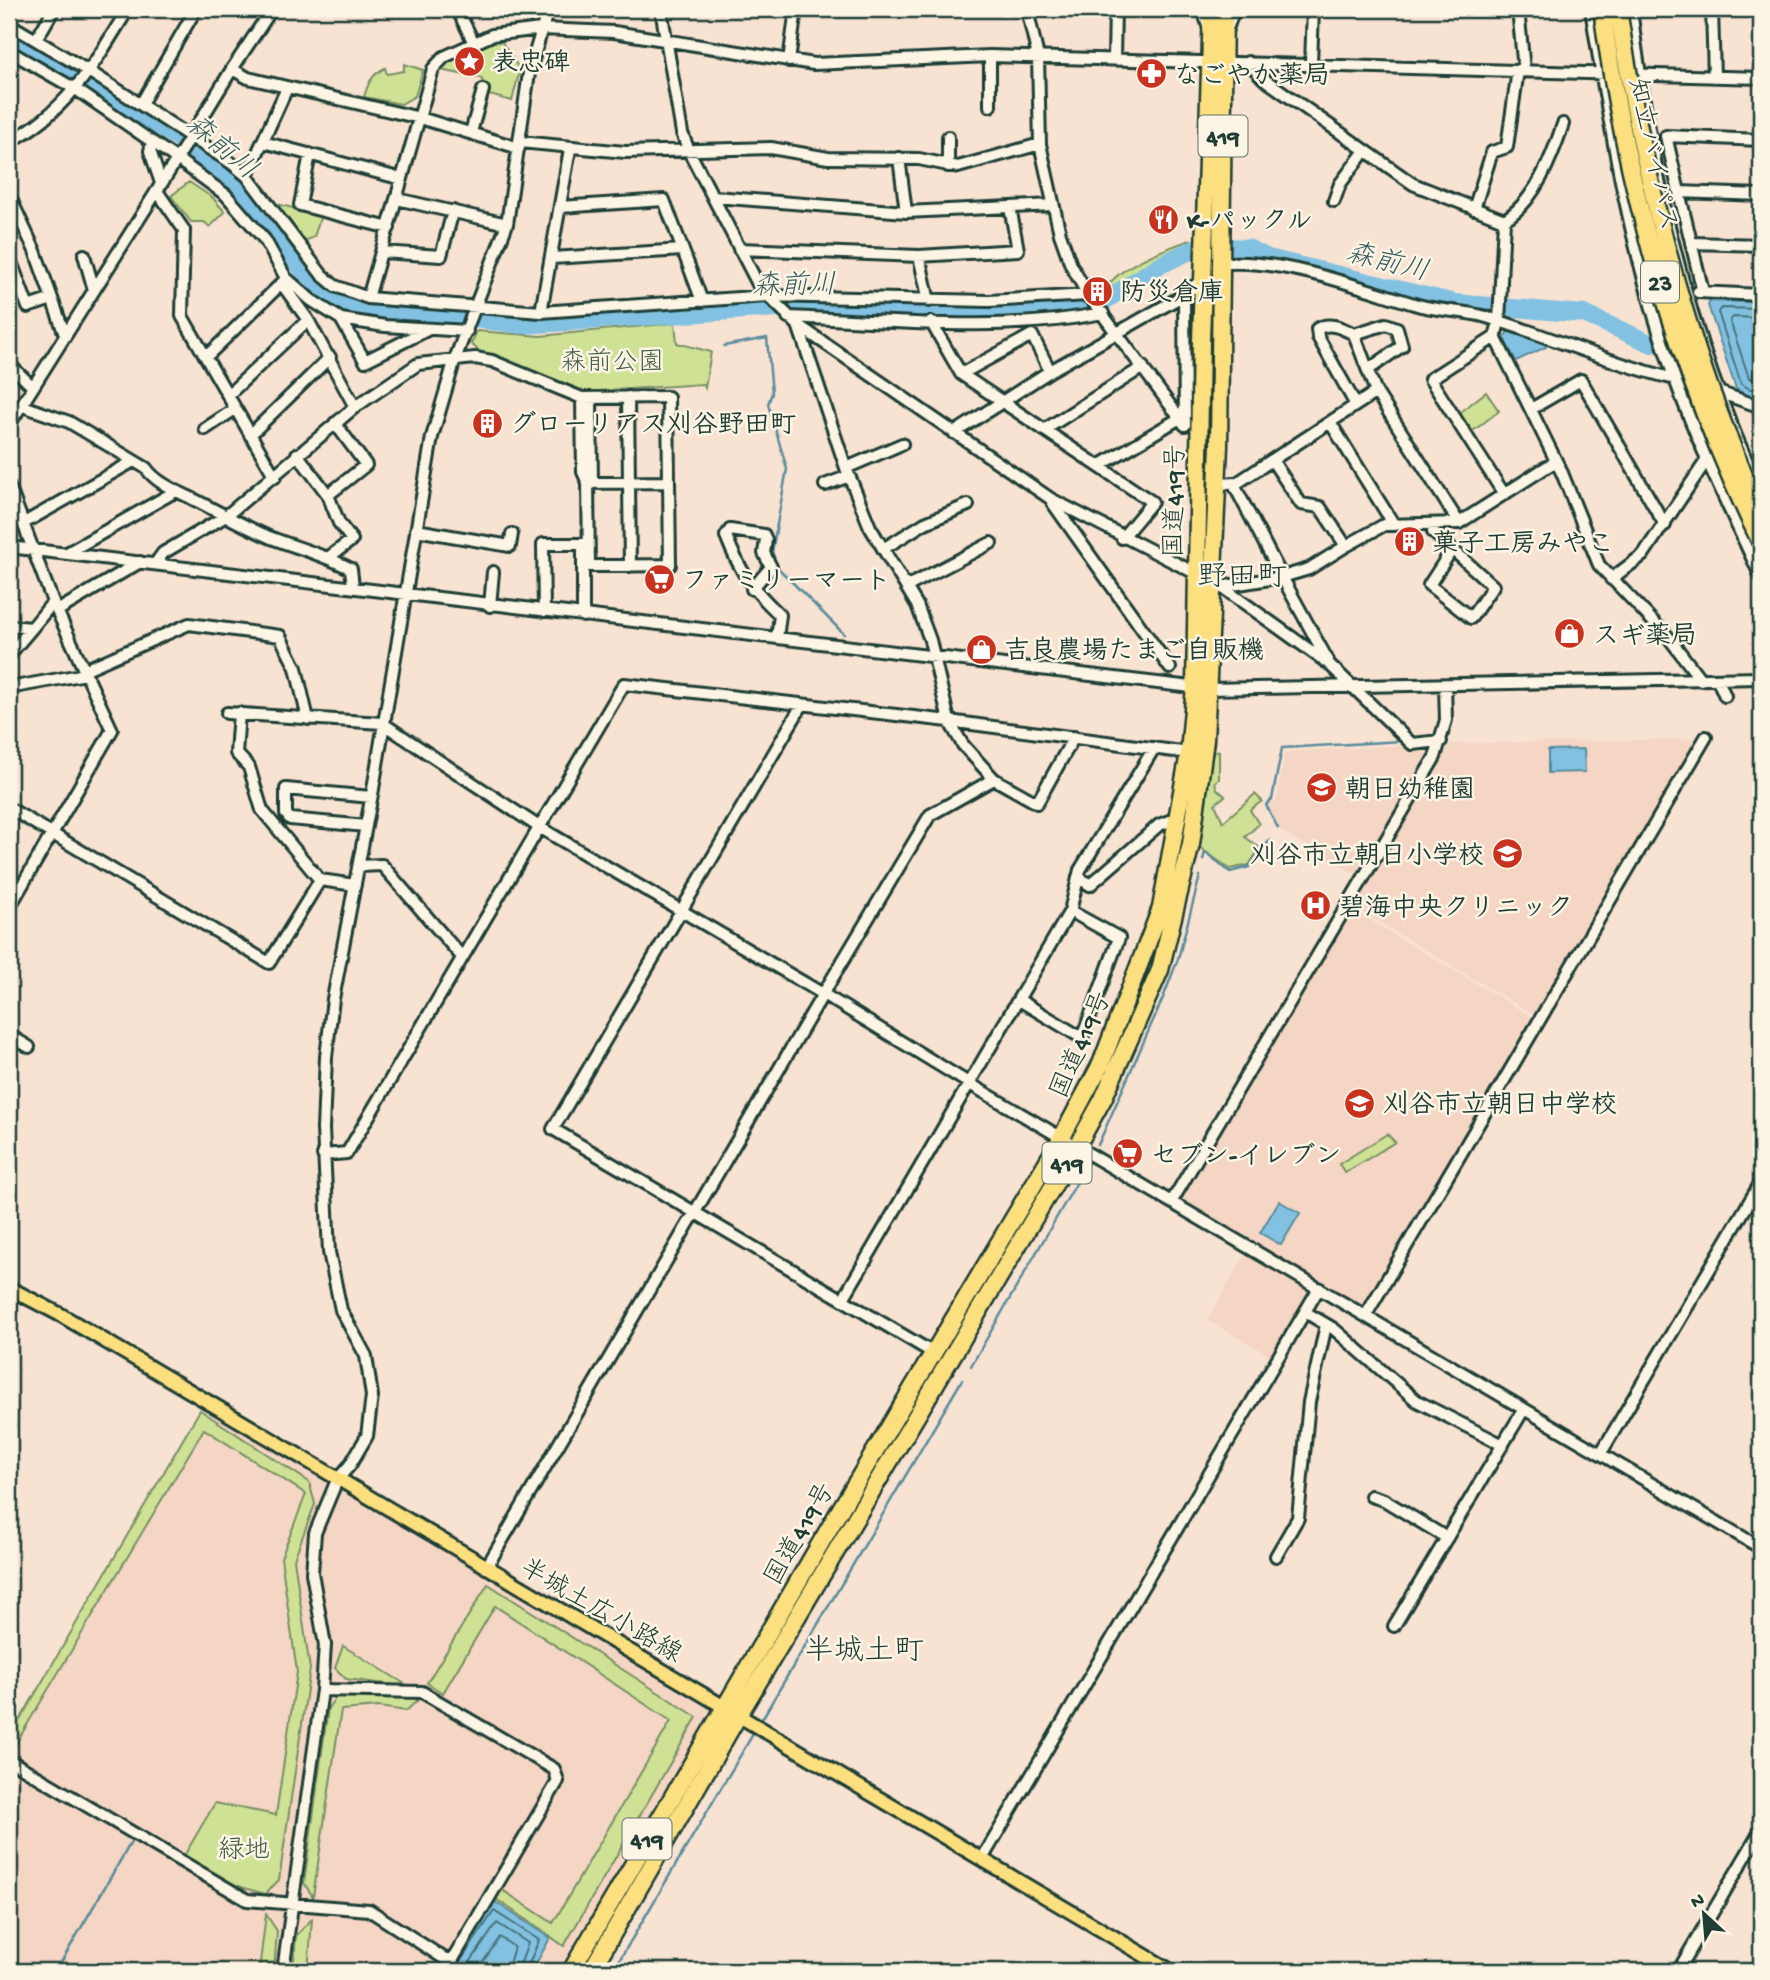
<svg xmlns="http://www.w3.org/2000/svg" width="1770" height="1980" font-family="'Gochi Hand','Klee One',sans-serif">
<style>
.built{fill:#f5d5c4}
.green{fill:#cfe195;stroke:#778f64;stroke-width:2}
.water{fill:#82c1e2;stroke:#5a8c9c;stroke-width:2}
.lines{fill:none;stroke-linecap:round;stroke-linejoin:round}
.shore{stroke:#47727a;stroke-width:2}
.stream{stroke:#5a8c9c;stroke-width:2.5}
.river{stroke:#82c1e2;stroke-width:18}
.minor-casing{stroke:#1f3d34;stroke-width:16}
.major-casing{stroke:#1f3d34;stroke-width:18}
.highway-casing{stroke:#1f3d34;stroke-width:21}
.minor{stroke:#fcf5e5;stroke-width:10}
.major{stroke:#fce080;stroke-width:12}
.highway{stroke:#fce080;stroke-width:16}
.highway-bridge-casing{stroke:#1f3d34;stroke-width:21;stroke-linecap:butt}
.highway-bridge{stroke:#fce080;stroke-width:16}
.labels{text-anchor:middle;stroke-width:5;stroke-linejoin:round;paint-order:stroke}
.shield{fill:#fcf5e5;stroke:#617469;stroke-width:2}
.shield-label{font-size:24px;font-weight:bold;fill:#1f3d34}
.poi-label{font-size:26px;font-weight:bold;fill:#1f3d34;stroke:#fcf5e5;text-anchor:start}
.street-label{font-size:26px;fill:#1f3d34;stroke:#fcf5e5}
.park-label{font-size:26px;fill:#425e47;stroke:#fcf5e5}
.water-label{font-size:28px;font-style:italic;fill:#385e60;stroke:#fcf5e5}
.quarter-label{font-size:30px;fill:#1f3d34;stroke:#fcf5e5}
</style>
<rect width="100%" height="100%" fill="#f8e2d2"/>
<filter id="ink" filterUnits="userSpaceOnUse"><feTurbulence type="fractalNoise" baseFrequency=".0143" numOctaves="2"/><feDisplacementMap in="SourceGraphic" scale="14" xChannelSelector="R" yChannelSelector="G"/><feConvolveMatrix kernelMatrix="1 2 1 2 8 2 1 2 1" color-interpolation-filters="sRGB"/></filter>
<g filter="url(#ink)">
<!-- built -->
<path class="built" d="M1699,739L1536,1016L1354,907L1450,744Z
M1407,745L1432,756L1357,875L1281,831L1268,806L1277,800L1285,752Z
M1352,910L1534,1018L1363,1308L1180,1201Z
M1246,1254L1311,1292L1273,1357L1207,1320Z
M200,1410L319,1468L487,1574L717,1710L564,1971H9V1739Z"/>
<!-- green -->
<path class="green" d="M499,38L520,70L512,101L489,95L481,78L440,70L447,61Z
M404,64L423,70L415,96L401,104L364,97C368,83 372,74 385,68L387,74L404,71Z
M189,182L213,198L225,212L210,227L204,222H191L171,196Z
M277,204L321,215L314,237L305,241Z
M1190,240L1186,249L1108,297L1101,295C1118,265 1160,251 1190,240Z
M675,323L677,343L711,352L705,388L703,384L585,392L483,354L471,344L477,331L540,336Z
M1486,392L1499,411L1473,431L1458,414Z
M1219,751V779L1215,782L1217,789L1225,796L1215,804L1223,822L1255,794L1262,801L1250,810L1259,824L1245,837L1260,848L1249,865L1230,869L1199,847L1212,752Z
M1387,1134L1395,1142L1345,1173L1339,1164Z
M200,1410L309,1482L315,1504L294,1559L310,1669L279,1880L265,1894L225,1882L184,1856L215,1803L276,1815L297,1672L281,1558L306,1494L204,1429L9,1755V1739Z
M488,1584L697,1717L564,1946L493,1897L499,1888L553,1923L671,1721L495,1606L443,1693L427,1683Z
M343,1646L410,1687L346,1679L335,1668Z
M381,1694L419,1699L406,1711L379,1707L341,1710L313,1897L304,1883L328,1708L337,1696Z
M266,1914L277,1931L274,1971H259Z
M312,1919L308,1971H293L296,1936Z"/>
<!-- water -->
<path class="water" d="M1710,301L1761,302L1759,397L1748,396L1736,389L1708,305Z
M1508,331L1545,344L1546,347L1516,361L1504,339Z
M1584,749L1585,772L1548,773V750Z
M1279,1201L1300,1213L1281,1245L1260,1233Z
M491,1899L550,1938L532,1971H446Z"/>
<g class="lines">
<!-- shore -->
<path class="shore" d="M1761,309L1721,308L1718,312L1741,384L1750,389L1761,390
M1761,318L1733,317L1730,321L1749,378L1761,381
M454,1971L494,1911L539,1940L526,1971
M464,1971L497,1923L528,1943L518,1971
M477,1971L500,1937L514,1947L507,1971"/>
<!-- stream -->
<path class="stream" d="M724,346L767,338L772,393L768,404L787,469L772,552L778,568L844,634
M1278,828L1266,805L1272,799L1282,748L1402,741
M1203,860L1205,852L1230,872L1249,867L1270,840
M1098,1145L1163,998L1178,959L1200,876
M971,1366L1088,1163
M759,1724L962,1380
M56,1971L134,1837
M613,1971L756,1729"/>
<!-- river -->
<path class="river" d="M9,36L178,138L238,185L314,285L340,304L415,316L459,317L523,325L792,307L991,313L1067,311L1100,304L1158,266L1200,246L1248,248L1268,258L1455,303L1584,314L1652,344"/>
<defs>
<path id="minor" d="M457,9L474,43
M661,9L682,133L689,151L760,288L798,325L1051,499L1197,574
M1027,9L1038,57L1040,144L1060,234L1071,265L1088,295L1185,425
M1203,9L1209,29
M1518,9L1524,70
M1591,9C1611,135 1632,262 1676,382C1700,449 1731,512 1761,577
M1631,9C1651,172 1688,343 1761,491
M1712,9L1714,77
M9,24L90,72L230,162L247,176L322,275L335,286L368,298L541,312L767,296L989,301L1088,295
M1227,29L1234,9
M36,40L54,9
M9,51L77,90L177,159L9,425
M990,56V106
M1114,59L1115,9
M789,61L796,9
M1248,62L1264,79L1413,184L1504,220L1499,322L1495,337L1562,473L1599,565L1669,638L1701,680
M1311,64L1313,9
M232,69L272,9
M141,104L196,9
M471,132L483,90
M9,142C67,112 95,63 128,9
M263,142L402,179
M520,142L625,152L771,148L828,158L919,159L958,167L1040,144
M152,143L150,151L161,183
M310,154L300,205L389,228
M899,158L906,212
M948,166V137
M247,176L287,88
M157,191L184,230L182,316L275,477
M1679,192L1666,136L1761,140
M9,195L35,251L65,335
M715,197L906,212L1053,205
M397,199L507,224
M1334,201L1340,184L1364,152
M560,207L664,200L702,301
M1474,209L1492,152L1507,147L1518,70
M1504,220C1535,202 1552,157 1563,124
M1691,243L1761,245
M739,249L919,256L1018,250L1010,207
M382,252L441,256L453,211
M84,255L94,290
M9,256L28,307L52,299
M919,256L929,301
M552,258L683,250
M1228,263C1287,260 1358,287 1414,304C1439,312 1468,310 1493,319C1553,338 1613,364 1675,379
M282,284L308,320L355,407
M1698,292L1761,295
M1703,292L1679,192L1761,195
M368,298L433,69L444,57L492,35L541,29L614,32L814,64L990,56L1761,78
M541,312L570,149
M788,317C892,321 1001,333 1103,313
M341,319L365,361L427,330
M931,322L961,374L1152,502L1122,538
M798,325L846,468L870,527L917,605L930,640L949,721L963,745L994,779L930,815L823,994L975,1087L1761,1548
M467,331L385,326L341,319L311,300L286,278L265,240L226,195L177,159L232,69L248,78L420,118L519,148
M1354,334L1386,324L1397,328L1402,346L1368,370
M1495,337L1430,379L1504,494
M206,357L285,280
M9,364L33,387
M961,374L1032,335L1050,371
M1721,393L1761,407
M228,395L308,320
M628,397L630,566
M582,398L583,472L588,483
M591,398L592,483
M20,405L69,422L146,468C155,482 176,491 191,498C217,511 243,526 269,537C297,548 325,555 351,569L353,586
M1356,405L1318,337L1317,329C1329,321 1342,328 1354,334L1376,392L1459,523L1556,461
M1531,409L1581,380L1665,525
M1330,422L1394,525
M1185,425L1184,295L1205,277
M205,429L235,409
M1044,430L1143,367
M954,433L1050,371L1184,295
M250,435L330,357
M297,454L328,495L339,523L352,540L329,557
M1272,460L1301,504L1320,507L1346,546L1384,525L1459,523
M1099,466L1180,418
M846,468L902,444
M1233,483L1282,577L1309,569L1346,546
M1217,484L1237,483L1376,392
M825,485L849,476
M9,486L53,602L86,674
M328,495L366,465L335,423
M1052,502L1170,668
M24,523L132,462
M1434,524L1433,532L1493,586L1471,618L1429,585L1451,551
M416,530L510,546L512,534
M9,547L1208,689L1761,678
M883,549L925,523L968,505
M67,553L176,491
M155,564L163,553L226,516L355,407L418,364L475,358L492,361L582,398L668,397L670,565L589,566L588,483L669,482
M1611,579L1643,555L1706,461
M1211,582L1226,590L1329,664L1412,744L1441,741
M906,587L991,543
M1220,587L1282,577L1328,661
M752,589L771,567L764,553L766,540L764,535L730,530L726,536C740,572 752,589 780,615L777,638
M490,606L493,572
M57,611L140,562
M544,611L543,544H583V616
M9,626L32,628L9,655
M32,628L53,602
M84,670L189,624L280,636L296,668L308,719
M1718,680L1725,696
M9,688L86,674L112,730L9,908
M802,705L553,1129L935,1354
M227,713L382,723L539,827L823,994L486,1568
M239,713L236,753L249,767L262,810L320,880
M994,779L1037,803L1074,737
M9,808L269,963L320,880L355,885
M366,826L290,819L286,814V789L371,797
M359,866L382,865L462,957
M1078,877L1090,885L1159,825L1177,818
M1019,1000L1082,1038L1119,938L1070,911
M9,1035L29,1047
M323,1155L347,1153L624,684L949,721L1189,753
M1172,1201L1435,757L1446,720L1445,686
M843,1299L1070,911L1080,870L1154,748
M1305,1312L1334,1329L1417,1401L1503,1445
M1366,1315L1706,737
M1601,1453L1761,1182
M1371,1496L1384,1500L1447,1538
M1276,1556L1298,1518L1309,1402L1326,1325
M1394,1626L1524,1409
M9,1760L247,1900L369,1910L445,1959H453L558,1781L554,1769L422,1692L322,1690
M982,1859L1319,1288
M283,1971L322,1690L325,1645L312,1573L315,1533L337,1480L350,1465L367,1436L372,1396L366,1356L341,1310L329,1252L323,1129L326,1057L333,999L373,789L432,437L455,359L507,224L529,73L548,9
M1678,1971L1761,1830"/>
<path id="major" d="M9,1288L61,1315L1171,1971"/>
<path id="highway" d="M571,1971L837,1515L1062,1137L1101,1064L1161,908L1189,753L1195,687L1201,341L1212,9
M591,1971L738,1716L1077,1146L1103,1099L1160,970L1191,844L1205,740L1219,446L1224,9"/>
</defs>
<!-- minor casing -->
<use href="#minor" class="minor-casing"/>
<!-- major casing -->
<use href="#major" class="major-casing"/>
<!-- highway casing -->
<use href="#highway" class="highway-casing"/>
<!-- minor -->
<use href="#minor" class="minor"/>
<!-- major -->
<use href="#major" class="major"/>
<!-- highway -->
<use href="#highway" class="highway"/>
<defs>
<path id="highway-bridge" d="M1602,9C1627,194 1679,375 1761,543
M1618,9C1644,182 1687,354 1761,513"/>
</defs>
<!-- highway-bridge casing -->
<use href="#highway-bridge" class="highway-bridge-casing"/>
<!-- highway-bridge -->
<use href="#highway-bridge" class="highway-bridge"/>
</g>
</g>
<!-- icons -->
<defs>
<symbol id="sight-disc" viewBox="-11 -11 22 22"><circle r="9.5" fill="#c8321e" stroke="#fcf5e5"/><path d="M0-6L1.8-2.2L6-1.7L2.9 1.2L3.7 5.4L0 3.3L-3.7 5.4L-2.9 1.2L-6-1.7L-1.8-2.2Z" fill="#fff"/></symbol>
<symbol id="pharmacy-disc" viewBox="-11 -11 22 22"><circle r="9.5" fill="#c8321e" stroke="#fcf5e5"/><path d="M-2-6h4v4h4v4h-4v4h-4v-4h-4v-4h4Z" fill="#fff"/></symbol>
<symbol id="restaurant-disc" viewBox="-11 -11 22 22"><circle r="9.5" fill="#c8321e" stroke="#fcf5e5"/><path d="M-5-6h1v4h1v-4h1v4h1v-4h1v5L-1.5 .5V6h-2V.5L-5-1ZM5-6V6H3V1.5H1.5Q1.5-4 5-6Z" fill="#fff"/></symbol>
<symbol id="building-disc" viewBox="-11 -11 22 22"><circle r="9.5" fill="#c8321e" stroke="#fcf5e5"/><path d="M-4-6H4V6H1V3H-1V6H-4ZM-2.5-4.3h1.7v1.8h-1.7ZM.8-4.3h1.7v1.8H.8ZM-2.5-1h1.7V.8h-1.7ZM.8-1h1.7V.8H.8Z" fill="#fff"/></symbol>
<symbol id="supermarket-disc" viewBox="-11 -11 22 22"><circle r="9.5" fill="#c8321e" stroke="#fcf5e5"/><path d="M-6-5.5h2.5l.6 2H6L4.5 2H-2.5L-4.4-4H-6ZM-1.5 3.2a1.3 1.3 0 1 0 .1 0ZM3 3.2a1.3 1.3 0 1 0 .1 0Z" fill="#fff"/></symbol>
<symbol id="shop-disc" viewBox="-11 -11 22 22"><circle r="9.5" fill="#c8321e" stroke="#fcf5e5"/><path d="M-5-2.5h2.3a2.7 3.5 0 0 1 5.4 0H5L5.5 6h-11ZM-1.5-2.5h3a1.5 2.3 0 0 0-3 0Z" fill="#fff"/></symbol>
<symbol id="school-disc" viewBox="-11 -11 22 22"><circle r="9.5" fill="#c8321e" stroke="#fcf5e5"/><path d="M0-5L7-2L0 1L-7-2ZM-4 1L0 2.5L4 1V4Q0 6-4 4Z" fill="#fff"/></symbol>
<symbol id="hospital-disc" viewBox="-11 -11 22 22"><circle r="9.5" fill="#c8321e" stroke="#fcf5e5"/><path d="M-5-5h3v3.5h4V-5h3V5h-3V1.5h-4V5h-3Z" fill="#fff"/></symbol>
</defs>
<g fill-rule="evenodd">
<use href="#sight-disc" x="452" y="44" width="35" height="35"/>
<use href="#pharmacy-disc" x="1134" y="56" width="35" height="35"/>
<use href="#restaurant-disc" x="1146" y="202" width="35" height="35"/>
<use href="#building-disc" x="1080" y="274" width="35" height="35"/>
<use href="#building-disc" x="470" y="406" width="35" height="35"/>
<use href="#building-disc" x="1392" y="524" width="35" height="35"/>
<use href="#supermarket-disc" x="642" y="562" width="35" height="35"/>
<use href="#shop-disc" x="1552" y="616" width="35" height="35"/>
<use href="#shop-disc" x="964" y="632" width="35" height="35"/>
<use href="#school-disc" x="1304" y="770" width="35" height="35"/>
<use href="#school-disc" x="1490" y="836" width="35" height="35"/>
<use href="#hospital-disc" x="1298" y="888" width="35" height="35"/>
<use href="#school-disc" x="1342" y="1086" width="35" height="35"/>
<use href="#supermarket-disc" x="1110" y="1136" width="35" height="35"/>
</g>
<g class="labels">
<!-- shield labels -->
<g class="shield">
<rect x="1198.5" y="115.5" width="49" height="41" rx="5"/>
<rect x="1641" y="261.5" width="38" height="41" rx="5"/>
<rect x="1042.5" y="1142.5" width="49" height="41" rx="5"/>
<rect x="622.5" y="1818.5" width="49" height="41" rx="5"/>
</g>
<g class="shield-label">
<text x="1223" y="144">419</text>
<text x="1660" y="290">23</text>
<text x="1067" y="1171">419</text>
<text x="647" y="1847">419</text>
</g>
<!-- poi labels -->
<g class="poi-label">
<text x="492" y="70">表忠碑</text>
<text x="1174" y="83">なごやか薬局</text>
<text x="1187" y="228">K-パックル</text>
<text x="1120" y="300">防災倉庫</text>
<text x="510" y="432">グローリアス刈谷野田町</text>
<text x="1432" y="551">菓子工房みやこ</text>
<text x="682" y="588">ファミリーマート</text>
<text x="1593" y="643">スギ薬局</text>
<text x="1004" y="658">吉良農場たまご自販機</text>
<text x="1345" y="797">朝日幼稚園</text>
<text x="1484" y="863" text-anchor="end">刈谷市立朝日小学校</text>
<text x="1339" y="915">碧海中央クリニック</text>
<text x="1383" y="1112">刈谷市立朝日中学校</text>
<text x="1151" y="1163">セブン-イレブン</text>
</g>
<!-- street labels -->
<g class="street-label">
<text transform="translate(1655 154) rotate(78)" y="9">知立バイパス</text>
<text transform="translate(1173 501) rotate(-89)" y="9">国道419号</text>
<text transform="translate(1079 1044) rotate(-66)" y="9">国道419号</text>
<text transform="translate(798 1533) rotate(-60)" y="9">国道419号</text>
<text transform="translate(602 1609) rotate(30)" y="9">半城土広小路線</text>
</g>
<!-- park labels -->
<g class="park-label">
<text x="612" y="369">森前公園</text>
<text x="244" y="1857">緑地</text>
</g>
<!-- water labels -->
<g class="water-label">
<text transform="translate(223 145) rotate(40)" y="10">森前川</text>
<text transform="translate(1388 260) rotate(14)" y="10">森前川</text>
<text transform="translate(794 283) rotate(-1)" y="10">森前川</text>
</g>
<!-- quarter labels -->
<g class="quarter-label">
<text x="1242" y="585">野田町</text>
<text x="864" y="1659">半城土町</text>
</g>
</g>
<!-- margin -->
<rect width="1770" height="1980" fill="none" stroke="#fcf5e5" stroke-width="35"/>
<rect x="18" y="18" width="1735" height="1945" fill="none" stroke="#1f3d34" stroke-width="2.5" filter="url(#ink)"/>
<!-- north arrow -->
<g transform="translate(1704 1914) rotate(334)" stroke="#fcf5e5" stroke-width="5" paint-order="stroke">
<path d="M0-5L12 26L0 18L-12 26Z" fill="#1f3d34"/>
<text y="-10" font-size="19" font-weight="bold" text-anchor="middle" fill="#1f3d34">N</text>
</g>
</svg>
